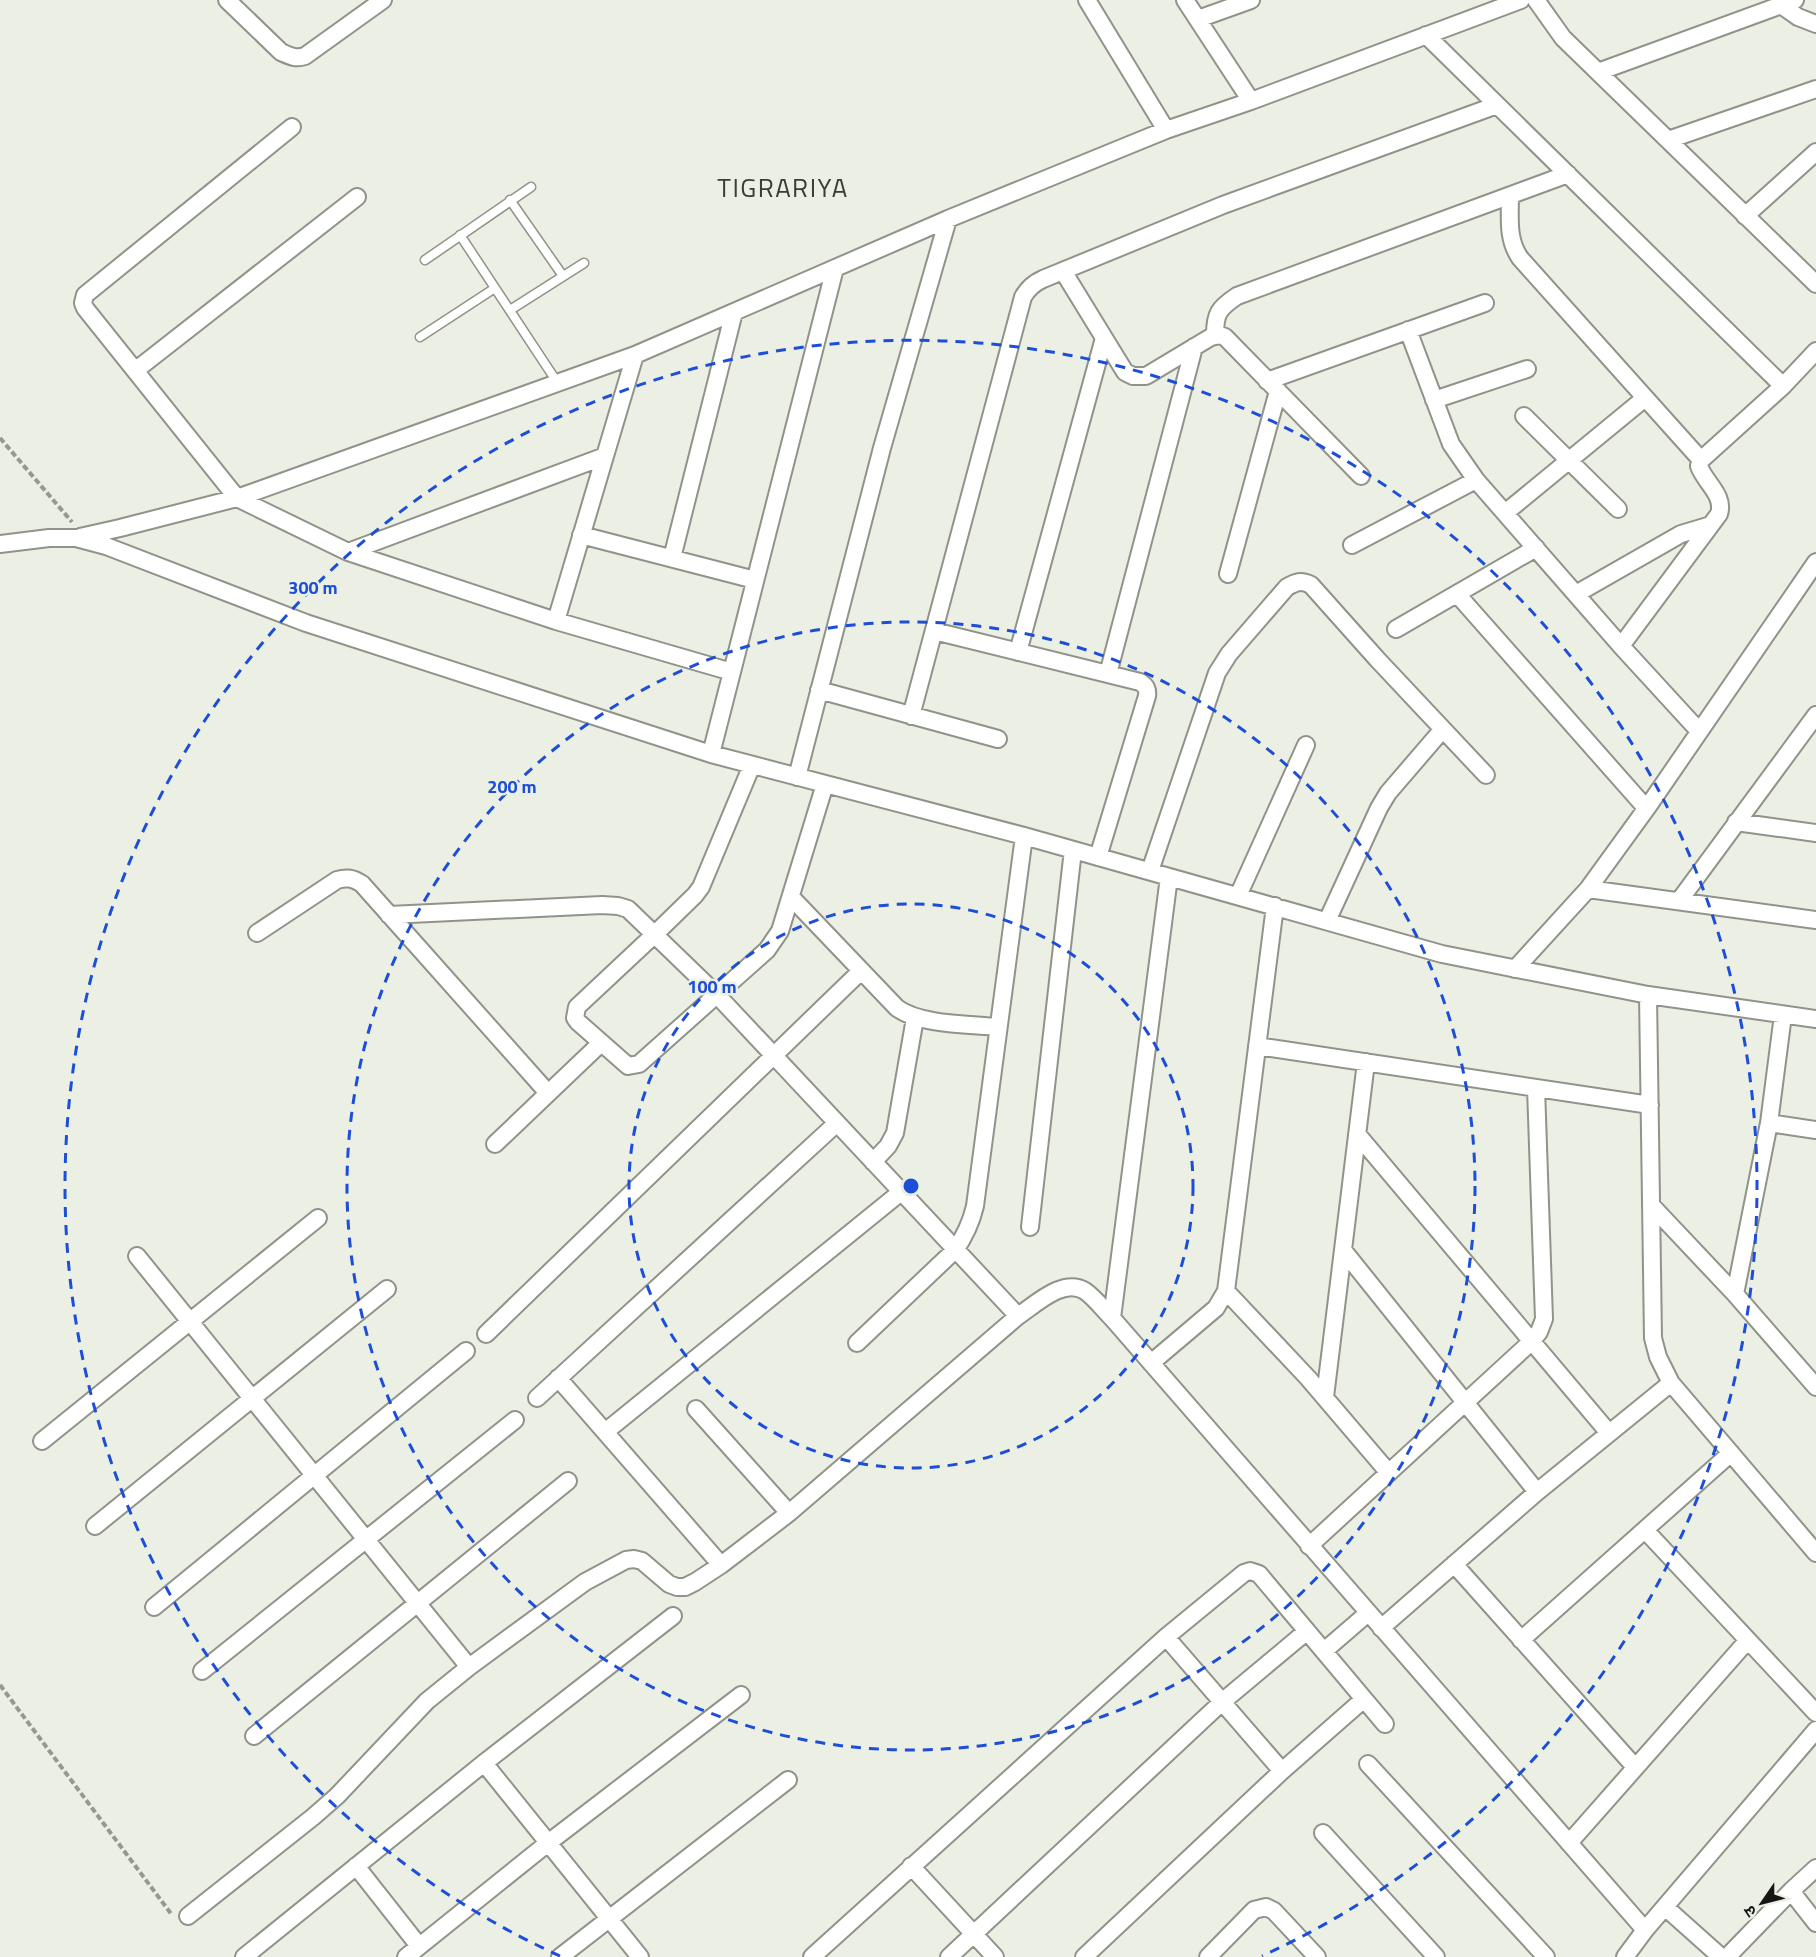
<svg xmlns="http://www.w3.org/2000/svg" width="1816" height="1957" font-family="'Titillium Web','Noto Sans Devanagari',sans-serif">
<style>
.lines{fill:none;stroke-linecap:round;stroke-linejoin:round}
.service-casing{stroke:#909389;stroke-width:11}
.minor-casing{stroke:#909389;stroke-width:20}
.path{stroke:#969991;stroke-width:4;stroke-dasharray:6 3;stroke-linecap:butt}
.service{stroke:#fff;stroke-width:8}
.minor{stroke:#fff;stroke-width:16}
.ring{fill:none;stroke:#1d4ed8;stroke-width:3;stroke-dasharray:10 8}
.labels{text-anchor:middle;stroke-width:5;stroke-linejoin:round;paint-order:stroke}
.quarter-label{font-size:26px;letter-spacing:1.5px;fill:#3b3d35;stroke:#ebefe4}
.centre{fill:#1d4ed8;stroke:#ebefe4;stroke-width:3}
.ring-label{font-size:18px;text-anchor:middle;font-weight:bold;fill:#1d4ed8;stroke:#ebefe4;stroke-width:5;stroke-linejoin:round;paint-order:stroke}
</style>
<rect width="100%" height="100%" fill="#ebefe4"/>
<g class="lines">
<defs>
<path id="service" d="M510,200L563,276
M460,235L557,382
M425,260L531,187
M510,310L584,263
M420,337L495,288"/>
<path id="minor" d="M227,0L281,52C290,56 295,59 305,56L383,0
M1087,0L1166,130
M1185,0L1251,101
M1536,0L1563,38L1816,284
M1781,5L1798,17L1816,24
M1198,19L1251,0
M1426,35L1783,386
M1598,72L1795,0
M292,127L85,295L83,303L85,308L237,498L348,552L556,621L732,672
M1668,140L1816,89
M1510,196C1510,218 1507,239 1520,258L1701,460
M1745,216L1816,152
M1063,271L1125,372L1133,376H1146L1211,337L1220,335L1225,337L1361,476
M1408,330L1451,444L1476,480L1621,646L1699,731
M1215,335C1215,313 1219,308 1237,296L1568,174
M136,370L357,197
M1267,381L1485,303
M1434,400L1527,369
M1524,416L1618,509
M1505,513L1645,398
M581,535L755,580
M80,537L120,528L237,498L635,355L948,219L1166,130L1251,101L1521,0
M0,544L49,538H76L106,546L306,623L711,754L1024,836L1442,954L1648,995L1816,1019
M1352,545L1476,480
M348,552L605,456
M672,558L734,312
M1228,574L1278,391
M1457,594L1646,808
M1576,594L1681,534L1711,525
M556,621L635,355
M1396,629L1536,548
M934,631L1140,682C1146,686 1148,689 1147,696L1098,857
M1621,646L1719,514C1725,495 1705,483 1699,466L1701,460L1783,386L1816,351
M1018,652L1104,338
M1108,674L1194,347
M819,690L998,739
M911,716L1023,297C1028,288 1034,283 1043,279L1223,205L1497,105
M711,754L835,268
M752,765L701,887L695,895L655,934L577,1007L575,1018L578,1022L628,1066L639,1064L767,950L780,931L825,784
M797,777L882,448L948,219
M1736,822L1816,833
M1150,871L1217,673L1229,654L1287,587C1296,582 1301,580 1311,585L1377,659L1486,775
M1588,889L1816,920
M1238,896L1306,745
M791,897L897,1008C920,1025 969,1024 998,1027
M1679,901L1816,715
M389,915L602,905L618,906L628,909L717,995L1018,1316
M1327,921L1379,808L1388,793L1443,729
M257,933L337,880C347,877 353,878 362,884L548,1093
M1515,969L1588,889L1649,805L1816,562
M1648,995L1653,1338L1658,1357L1671,1383L1816,1553
M1257,1046L1650,1105
M1769,1123L1816,1130
M1357,1134L1609,1433
M495,1144L601,1043
M873,1162L888,1146L895,1133L915,1018
M1652,1206L1735,1294L1816,1387
M1030,1227L1073,850
M1343,1250L1537,1492
M137,1256L469,1667
M1226,1291L1308,1378L1389,1473
M1735,1294L1769,1123L1783,1015
M1112,1318L1169,877
M486,1334L861,971
M857,1343L955,1250C965,1236 971,1223 975,1206L1024,836
M1151,1363L1216,1308L1226,1291L1275,906
M558,1378L721,1565
M1325,1397L1366,1062
M537,1398L837,1123
M696,1409L789,1513
M605,1432L901,1192
M42,1441L318,1218
M95,1526L387,1289
M1645,1530L1816,1713
M1309,1546L1531,1342L1539,1332L1544,1319L1536,1088
M1454,1564L1635,1767
M154,1607L466,1351
M1381,1628L1537,1492L1671,1383
M1166,1637L1282,1771
M1521,1640L1731,1453
M1324,1651L1368,1613
M202,1671L515,1420
M254,1736L568,1481
M484,1763L640,1957
M1368,1764L1546,1957
M1323,1833L1436,1957
M1569,1843L1748,1640
M356,1866L419,1946
M911,1866L995,1957
M1791,1891L1816,1923
M1665,1907L1721,1957
M188,1916L313,1817L337,1796L427,1701L469,1667L585,1582L626,1560L634,1559L642,1561L669,1584L677,1587H685L695,1582L721,1565L789,1513L1018,1316C1035,1305 1063,1277 1085,1291C1095,1298 1103,1309 1112,1318L1645,1930
M244,1957L484,1763L673,1616
M406,1957L548,1843L741,1695
M560,1957L788,1780
M812,1957L1166,1637L1244,1573L1250,1571L1259,1574L1385,1724
M949,1957L1222,1702L1307,1631
M1084,1957L1282,1771L1364,1699
M1208,1957L1254,1910L1266,1907L1274,1911L1317,1957
M1625,1957L1645,1930L1816,1730
M1727,1957L1791,1891L1816,1868"/>
</defs>
<!-- service casing -->
<use href="#service" class="service-casing"/>
<!-- minor casing -->
<use href="#minor" class="minor-casing"/>
<!-- path -->
<path class="path" d="M0,438L72,522
M0,1685L172,1915"/>
<!-- service -->
<use href="#service" class="service"/>
<!-- minor -->
<use href="#minor" class="minor"/>
</g>
<!-- distance rings -->
<g class="ring">
<circle cx="911" cy="1186" r="282"/>
<circle cx="911" cy="1186" r="564"/>
<path d="M560 1956A846 846 0 1 1 1262 1956"/>
</g>
<g class="labels">
<!-- quarter labels -->
<g class="quarter-label">
<text x="783" y="197">TIGRARIYA</text>
</g>
</g>
<circle cx="911" cy="1186" r="9" class="centre"/>
<g class="ring-label">
<text x="313" y="594">300 m</text>
<text x="512" y="793">200 m</text>
<text x="712" y="993">100 m</text>
</g>
<!-- north arrow -->
<g transform="translate(1762 1903) rotate(235)" stroke="#ebefe4" stroke-width="4.5" paint-order="stroke">
<path d="M0-4.5L10 22L0 15L-10 22Z" fill="#161714"/>
<text y="-9" font-size="16" font-weight="bold" text-anchor="middle" fill="#161714">उ</text>
</g>
</svg>
